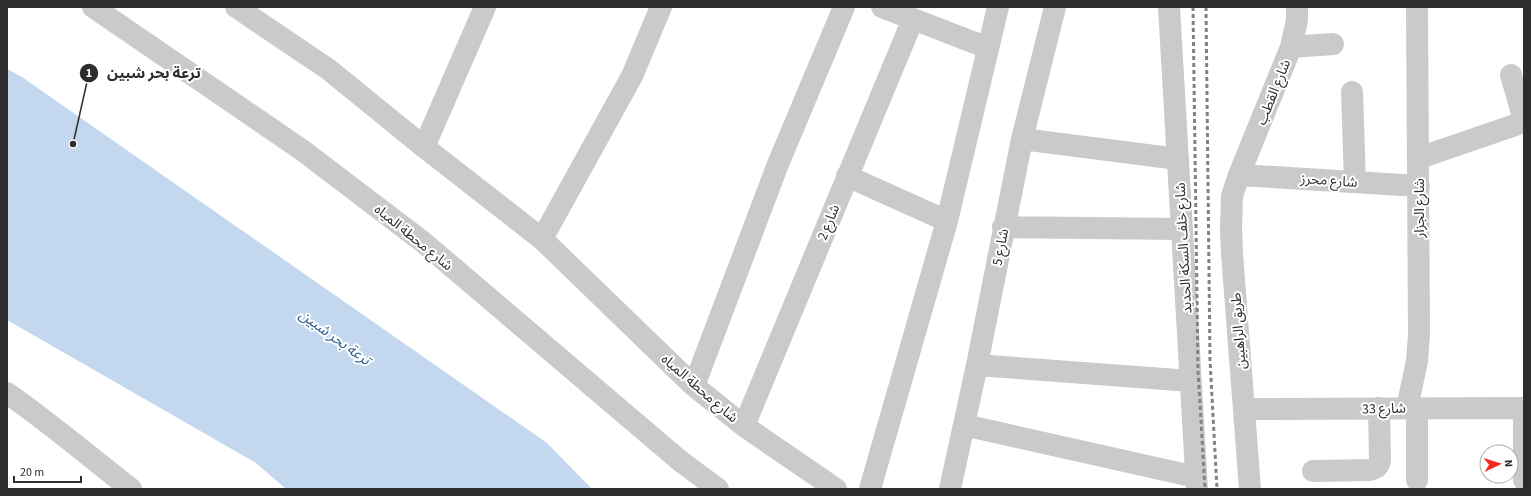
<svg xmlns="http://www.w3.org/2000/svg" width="1531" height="496" font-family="'Source Sans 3','Noto Sans Arabic',sans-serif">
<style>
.water{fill:#c3d8ee}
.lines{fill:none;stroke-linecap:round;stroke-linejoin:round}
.minor{stroke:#cacaca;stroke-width:22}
.rail{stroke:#828282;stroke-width:3;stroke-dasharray:4 3;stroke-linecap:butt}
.labels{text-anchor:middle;stroke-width:4;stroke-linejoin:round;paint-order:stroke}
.street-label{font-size:14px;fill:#2d2d2d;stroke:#fff}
.water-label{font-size:15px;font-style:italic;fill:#346395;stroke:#fff}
.leader{fill:none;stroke:#2d2d2d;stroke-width:1.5}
.callout-dot{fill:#2d2d2d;stroke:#fff;stroke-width:1.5}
.mark-label{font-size:12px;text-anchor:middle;font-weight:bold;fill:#fff}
.callout-label{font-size:15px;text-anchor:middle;font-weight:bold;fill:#2d2d2d;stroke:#fff;stroke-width:4;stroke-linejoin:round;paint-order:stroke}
</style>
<rect width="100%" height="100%" fill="#fff"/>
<!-- water -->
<path class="water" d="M7,69L22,77L547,443L592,489H286L256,463L7,320Z"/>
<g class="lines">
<!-- minor -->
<path class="minor" d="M93,7L302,150L423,242L679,460L718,489
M236,7L328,69L424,147L542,239L694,386L744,426L836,489
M882,7L988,48
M1169,7L1197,489
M1291,47L1333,44
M1511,75L1524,120
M1352,92L1355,182
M1022,139L1178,159
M424,147L485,7
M1419,158L1524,122
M1239,175L1419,186
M847,176L947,221
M1003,227L1182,229
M542,239L632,76L661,7
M977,365L1191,381
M694,386L778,164L844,7
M7,393C50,423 90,457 131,489
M1407,408L1417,361L1419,334L1417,7
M1417,408V480
M1244,409L1524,408
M964,425L1196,477
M744,426L913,19
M1313,471L1370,470C1377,468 1379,466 1380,460L1379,408
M1524,480V408
M870,489L947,221L998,7
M950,489L977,365L1022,139L1055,7
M1250,489L1232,253L1231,229L1232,196L1239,175L1291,47L1297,20V7"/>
<!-- rail -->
<path class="rail" d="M1193,7L1198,370L1205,489
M1206,7L1210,360L1217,489"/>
</g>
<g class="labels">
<!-- street labels -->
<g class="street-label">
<text transform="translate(1273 92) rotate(-68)" y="5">شارع القطب</text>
<text transform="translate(1329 180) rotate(4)" y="5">شارع محرز</text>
<text transform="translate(1419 208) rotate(-90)" y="5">شارع الجزار</text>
<text transform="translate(828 222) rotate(-68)" y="5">شارع 2</text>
<text transform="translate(414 237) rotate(39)" y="5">شارع محطة المياه</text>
<text transform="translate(1000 247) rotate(-79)" y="5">شارع 5</text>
<text transform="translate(1183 248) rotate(-93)" y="5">شارع خلف السكة الحديد</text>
<text transform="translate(1238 331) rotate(-94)" y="5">طريق الراهبين</text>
<text transform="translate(700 388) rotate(41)" y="5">شارع محطة المياه</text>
<text transform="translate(1384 408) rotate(-1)" y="5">شارع 33</text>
</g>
<!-- water labels -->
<g class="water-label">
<text transform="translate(335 337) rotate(36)" y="5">ترعة بحر شبين</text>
</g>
</g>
<!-- callouts -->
<path class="leader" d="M73 144L89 73"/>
<g class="callout-dot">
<circle cx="73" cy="144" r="4"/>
<circle cx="89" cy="73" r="10"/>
</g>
<g class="mark-label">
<text x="89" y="77">1</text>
</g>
<g class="callout-label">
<text x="154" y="78">ترعة بحر شبين</text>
</g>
<!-- border -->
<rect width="1531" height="496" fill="none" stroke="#2d2d2d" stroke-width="16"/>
<!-- north arrow -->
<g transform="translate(1499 464) rotate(86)"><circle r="19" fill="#ffffff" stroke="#ababab"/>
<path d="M0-3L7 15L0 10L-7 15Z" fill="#f4291e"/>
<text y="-6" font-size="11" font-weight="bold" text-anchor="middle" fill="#2d2d2d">N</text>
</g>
<!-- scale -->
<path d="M14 476v6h67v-6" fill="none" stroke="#2d2d2d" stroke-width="2"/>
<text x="20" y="476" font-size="12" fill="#2d2d2d" stroke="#ffffff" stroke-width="3" paint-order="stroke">20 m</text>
</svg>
